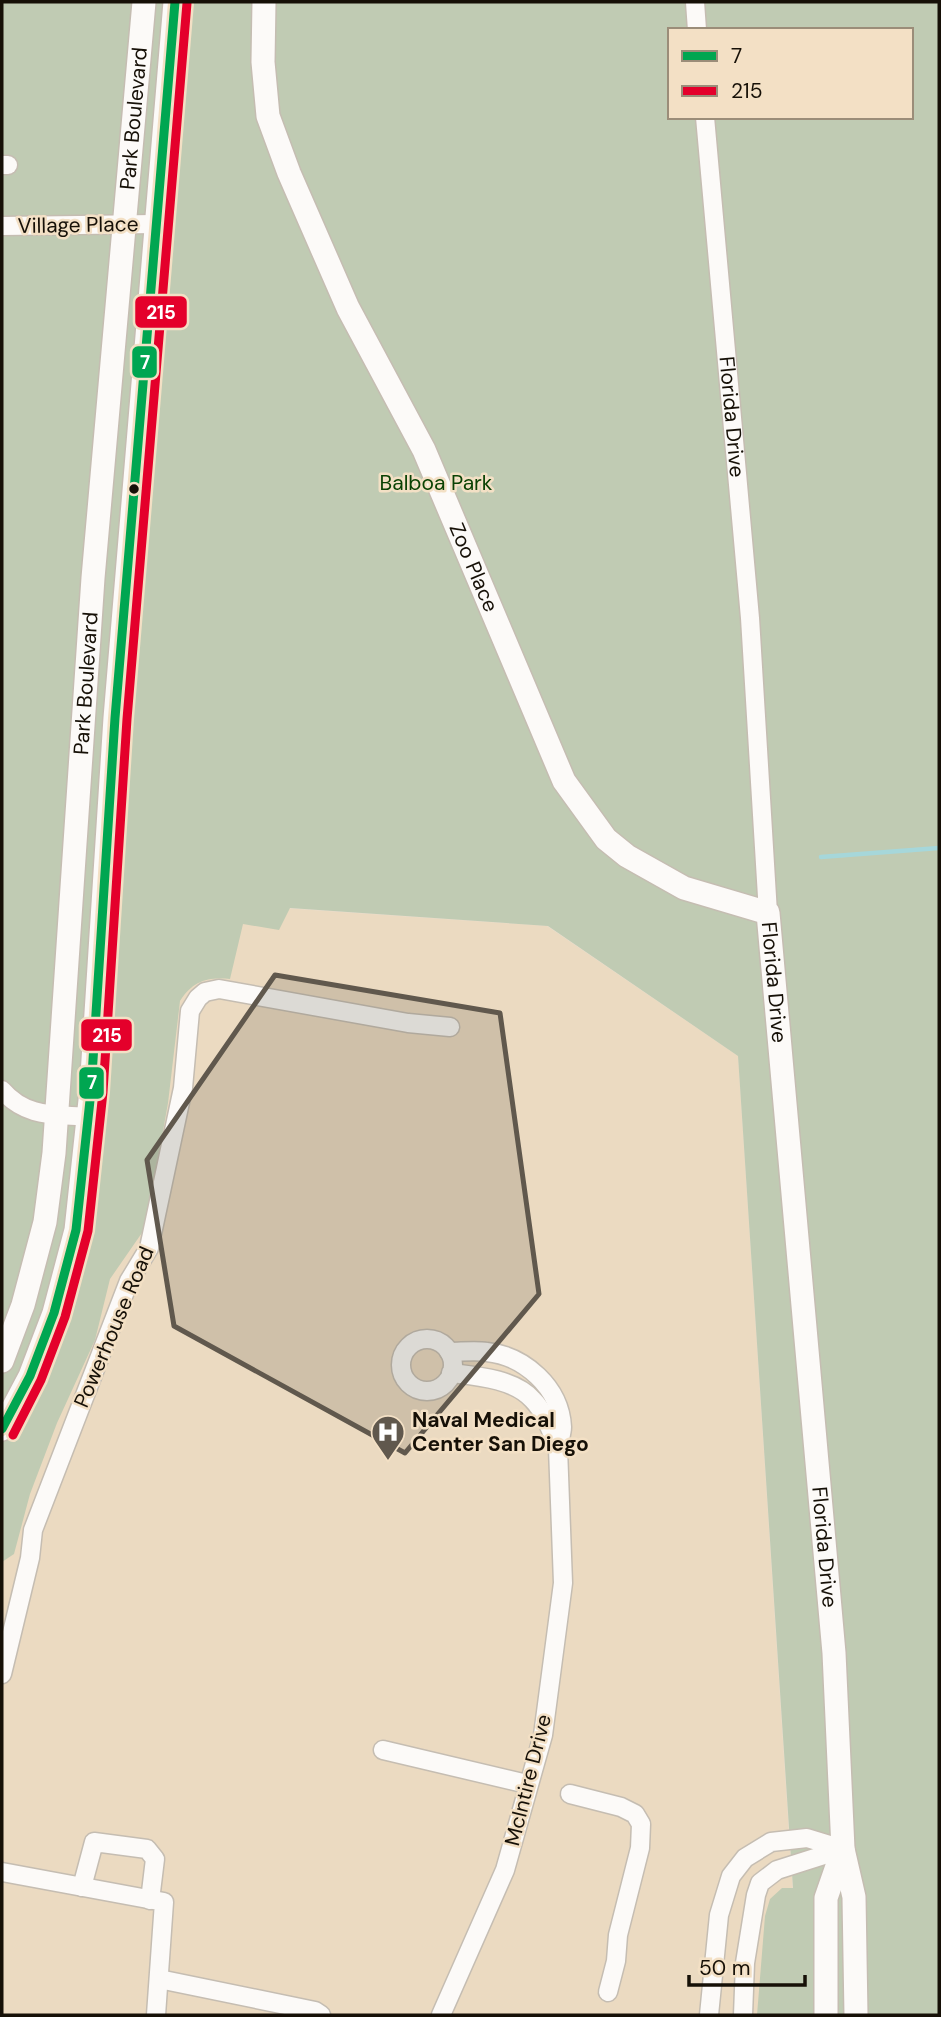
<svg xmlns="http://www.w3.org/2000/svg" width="941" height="2017" font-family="'DM Sans',sans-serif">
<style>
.built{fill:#ebdac1}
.green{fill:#c0cbb3;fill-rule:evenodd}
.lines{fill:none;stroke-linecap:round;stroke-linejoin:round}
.stream{stroke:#a6d7da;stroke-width:4.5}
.minor-casing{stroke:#c5bdb2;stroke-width:21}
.major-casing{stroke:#c5bdb2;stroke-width:26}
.minor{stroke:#fcfaf8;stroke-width:18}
.major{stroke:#fcfaf8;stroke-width:23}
.bus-1-casing{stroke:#f3e0c5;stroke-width:14}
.bus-2-casing{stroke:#f3e0c5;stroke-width:14}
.bus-1{stroke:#00a651;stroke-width:9}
.bus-2{stroke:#e4002b;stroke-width:9}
.marked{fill:#60584d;fill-opacity:0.2;stroke:#60584d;stroke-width:5;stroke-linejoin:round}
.bus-dot{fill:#161007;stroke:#f3e0c5;stroke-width:2.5}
.labels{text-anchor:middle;stroke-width:5;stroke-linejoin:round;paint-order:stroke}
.street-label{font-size:21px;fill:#161007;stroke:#f3e0c5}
.park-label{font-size:21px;fill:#0a4204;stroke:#f3e0c5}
.poi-label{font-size:21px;font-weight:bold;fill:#161007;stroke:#f3e0c5;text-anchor:start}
.line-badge{stroke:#f3e0c5;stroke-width:2.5}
.badge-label{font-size:19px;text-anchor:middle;font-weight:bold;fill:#fff}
</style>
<rect width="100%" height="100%" fill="#e8ded0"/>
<!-- built -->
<path class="built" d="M129,905L268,907L547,926L738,1056L794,1910L790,2015H2V1475Z"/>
<!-- green -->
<path class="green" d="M2,2H939V2015H757L765,1916L770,1899L782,1888H793L738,1056L548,926L290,908L279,930L243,924L230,979C207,977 193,981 180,1001L168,1103L146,1227L110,1279L95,1340L57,1423L30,1494L14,1554L2,1562ZM670,30H911V117H670Z"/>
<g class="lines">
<!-- stream -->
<path class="stream" d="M821,857L939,848"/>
<defs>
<g id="minor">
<path d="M695,2L697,30"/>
<path id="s1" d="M705,117L750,618L768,913"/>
<path d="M2,165H8"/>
<path d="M2,226L155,224"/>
<path d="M2,1090C26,1118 55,1114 88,1117"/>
<circle cx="427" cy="1365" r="26"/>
<path d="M451,1373C477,1376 515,1379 533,1400C545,1412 552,1433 558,1448"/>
<path d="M2,1674L30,1558L33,1530L129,1281L149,1248L183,1088L190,1011L198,998L205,992L219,989L408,1023L450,1027"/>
<path d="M383,1750L527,1784"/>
<path d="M570,1794L621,1807L635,1814L641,1824L640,1848L618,1935L616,1961L608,1992"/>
<path d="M2,1872L164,1902L156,2015"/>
<path d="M82,1887L94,1842L147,1849L155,1859L150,1900"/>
<path d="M159,1979L315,2011L321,2015"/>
<path d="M441,2015L505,1870L543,1735L563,1583L558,1448C559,1441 562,1433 562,1427C560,1387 524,1356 487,1352C475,1350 461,1352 449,1352"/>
<path d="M709,2015L719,1915L731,1876L745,1858L771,1842L807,1838L843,1849"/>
<path d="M743,2015L745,1963L756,1895L760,1883L777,1870L843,1849"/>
</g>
<g id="major">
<path id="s2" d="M264,2L263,62L268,116L289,173L348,308L424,450L564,781L606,839L627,856L684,888L768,913L834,1653L843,1849L854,1897L856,2015"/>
<path id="s3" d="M2,1361L23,1305L45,1222L54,1153L93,578L144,2"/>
<path d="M2,1429L30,1376L54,1313L76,1230L91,1091L115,718L175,2"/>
<path d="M826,2015V1898L843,1849"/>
</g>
</defs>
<!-- minor casing -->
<use href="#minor" class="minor-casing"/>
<!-- major casing -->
<use href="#major" class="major-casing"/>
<!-- minor -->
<use href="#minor" class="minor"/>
<!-- major -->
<use href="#major" class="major"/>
<defs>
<path id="bus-1" d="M2,1429L30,1376L54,1313L76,1230L91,1091L115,718L175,2"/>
<path id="bus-2" d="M13,1435L41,1380L65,1317L88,1231L103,1092L127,719L187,3"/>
</defs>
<!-- bus-1 casing -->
<use href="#bus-1" class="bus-1-casing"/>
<!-- bus-2 casing -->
<use href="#bus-2" class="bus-2-casing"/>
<!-- bus-1 -->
<use href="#bus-1" class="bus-1"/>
<!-- bus-2 -->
<use href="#bus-2" class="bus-2"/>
</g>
<!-- marked area -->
<path class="marked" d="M275,975L500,1013L539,1294L405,1453L174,1326L147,1160Z"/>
<!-- icons -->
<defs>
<symbol id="hospital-pin" viewBox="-11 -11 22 30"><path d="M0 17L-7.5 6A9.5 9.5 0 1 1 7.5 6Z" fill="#60584d" stroke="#f3e0c5"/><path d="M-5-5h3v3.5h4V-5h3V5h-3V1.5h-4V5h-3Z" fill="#fff"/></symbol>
</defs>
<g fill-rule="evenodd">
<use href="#hospital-pin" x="369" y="1413" width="38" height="52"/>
</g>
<!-- markers -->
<circle class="bus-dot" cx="134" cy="489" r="6"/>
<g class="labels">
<!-- street labels -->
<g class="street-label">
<text dy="7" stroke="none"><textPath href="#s3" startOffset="1253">Park Boulevard</textPath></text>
<text transform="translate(78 225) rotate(-1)" y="7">Village Place</text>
<text dy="7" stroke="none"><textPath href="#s1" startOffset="301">Florida Drive</textPath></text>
<text dy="7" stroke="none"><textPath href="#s2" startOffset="611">Zoo Place</textPath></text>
<text dy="7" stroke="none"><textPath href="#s3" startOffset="686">Park Boulevard</textPath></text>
<text dy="7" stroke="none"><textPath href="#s2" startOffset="1164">Florida Drive</textPath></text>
<text transform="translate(114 1327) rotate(-67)" y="7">Powerhouse Road</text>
<text dy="7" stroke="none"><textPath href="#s2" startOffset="1731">Florida Drive</textPath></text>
<text transform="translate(528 1780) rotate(-76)" y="7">McIntire Drive</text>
</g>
<!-- park labels -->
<g class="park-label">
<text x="436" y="490">Balboa Park</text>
</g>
<!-- poi labels -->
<g class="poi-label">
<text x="412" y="1427">Naval Medical<tspan x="412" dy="24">Center San Diego</tspan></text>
</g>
</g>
<g class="line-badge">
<rect x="134" y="295" width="54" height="34" rx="7" fill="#e4002b"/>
<rect x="131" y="345" width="27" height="34" rx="7" fill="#00a651"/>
<rect x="80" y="1018" width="53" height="34" rx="7" fill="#e4002b"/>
<rect x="78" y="1066" width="27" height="34" rx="7" fill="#00a651"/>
</g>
<g class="badge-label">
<text x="161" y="319">215</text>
<text x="145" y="369">7</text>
<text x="107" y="1042">215</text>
<text x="92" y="1089">7</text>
</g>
<!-- border -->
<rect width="941" height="2017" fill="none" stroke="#161007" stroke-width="7"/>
<!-- legend -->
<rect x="668" y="28" width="245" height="91" fill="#f3e0c5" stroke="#9b8d79" stroke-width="2"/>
<rect x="682" y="51" width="35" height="10" fill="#00a651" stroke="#9b8d79" stroke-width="2"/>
<text x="731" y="63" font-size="21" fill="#161007">7</text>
<rect x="682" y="86" width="35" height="10" fill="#e4002b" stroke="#9b8d79" stroke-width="2"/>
<text x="731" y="98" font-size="21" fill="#161007">215</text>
<!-- scale -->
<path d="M689 1975v10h116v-10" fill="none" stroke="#161007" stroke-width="3.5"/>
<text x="699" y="1975" font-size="21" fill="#161007" stroke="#f3e0c5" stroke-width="5" paint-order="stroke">50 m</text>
</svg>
